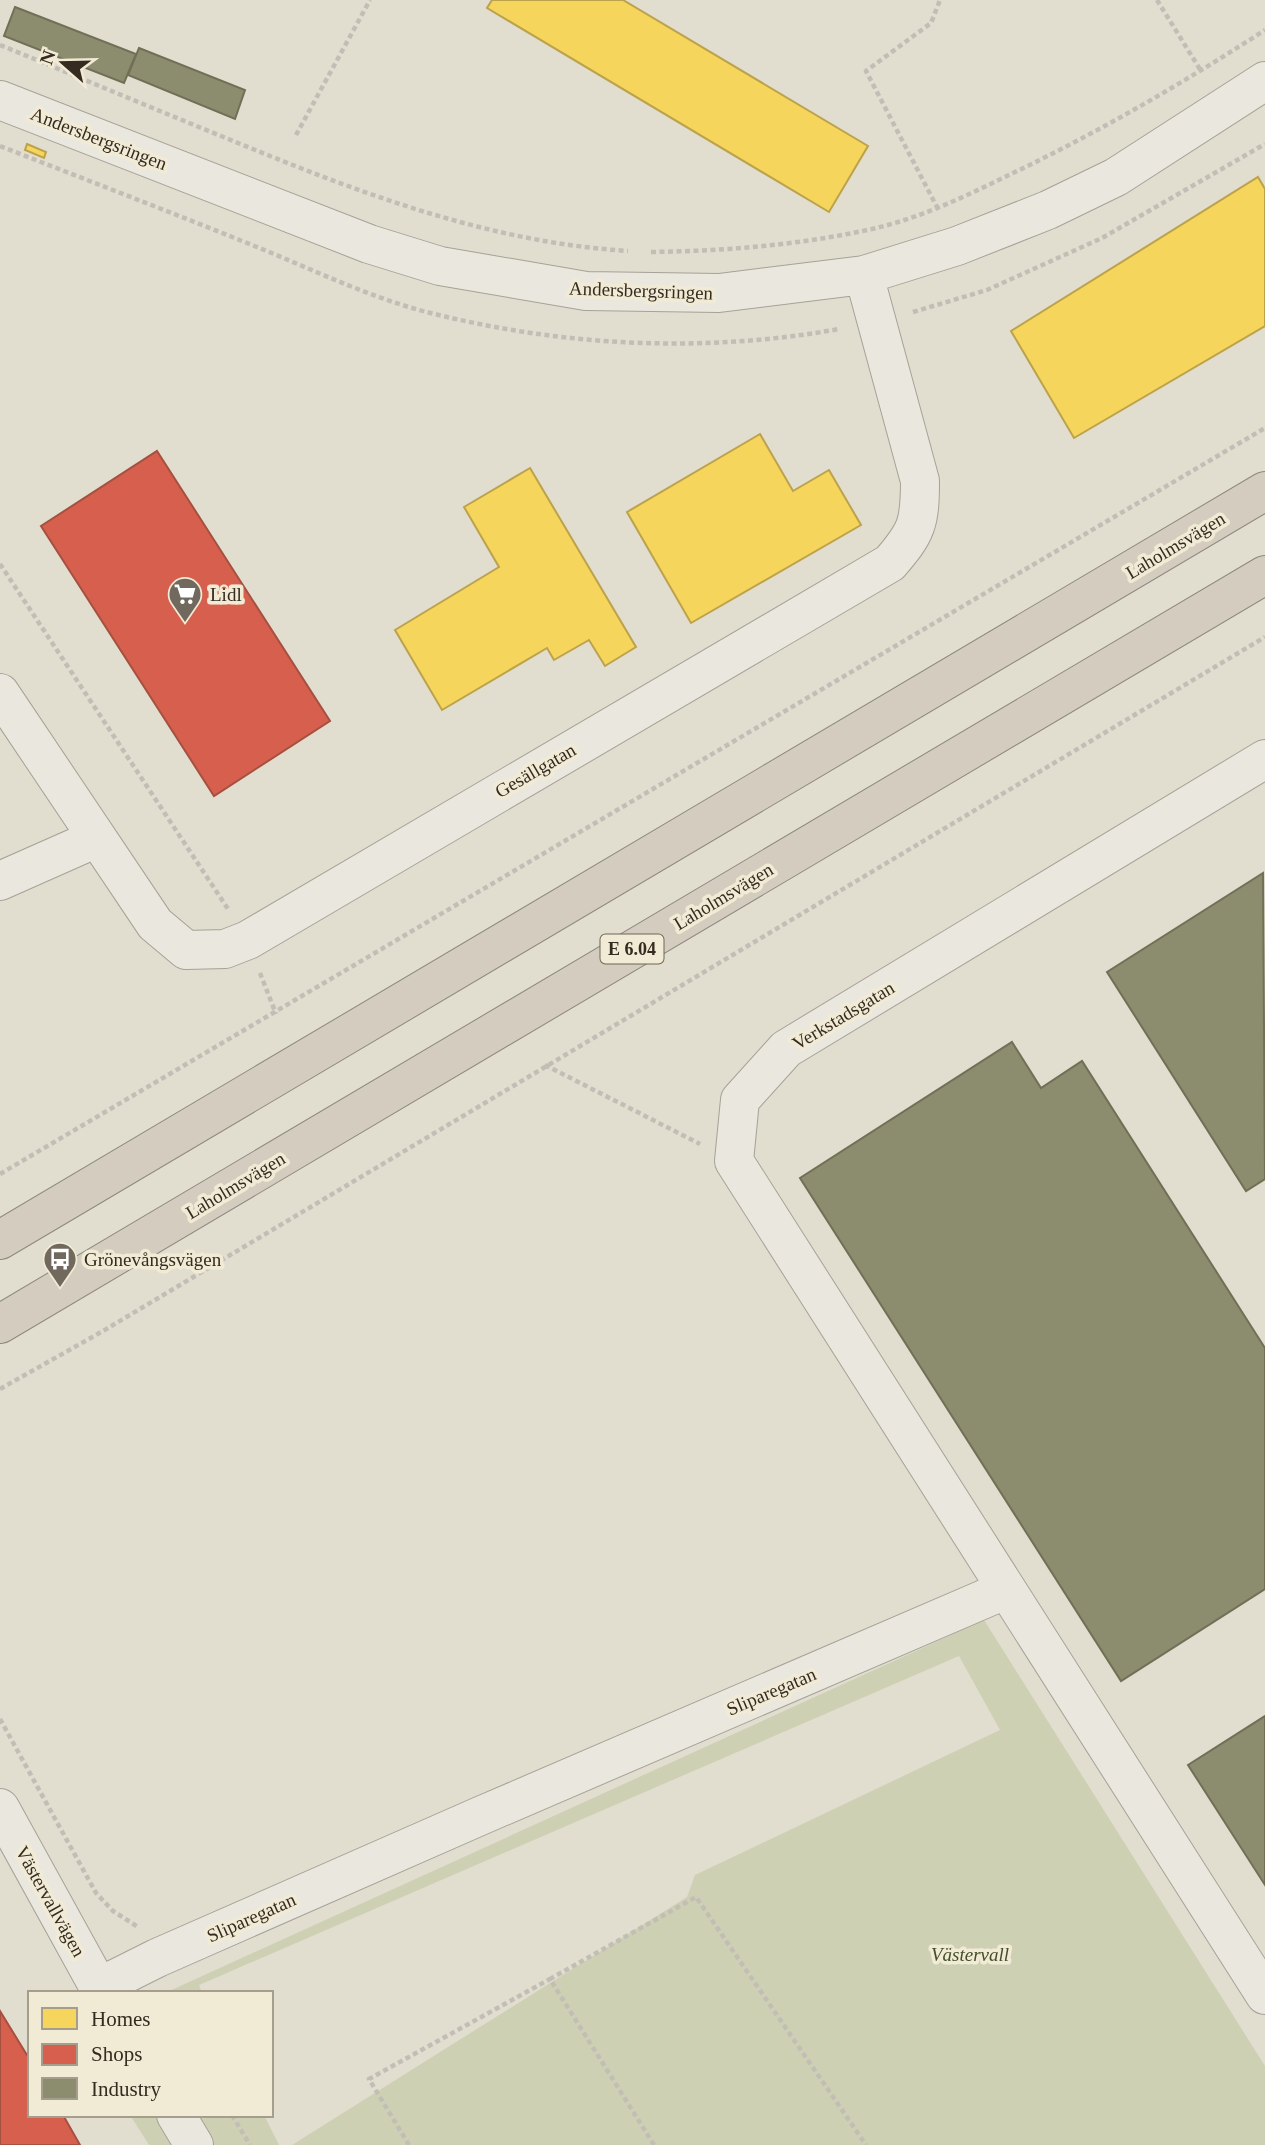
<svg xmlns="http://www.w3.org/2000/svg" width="1265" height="2145" font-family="'Times New Roman',serif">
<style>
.green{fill:#ced0b3}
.homes{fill:#f6d55c;stroke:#bca24a;stroke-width:2}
.shops{fill:#d6604d;stroke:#a65040;stroke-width:2}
.industry{fill:#8c8c6e;stroke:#726f57;stroke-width:2}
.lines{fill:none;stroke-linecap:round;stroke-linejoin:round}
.minor-casing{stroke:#a6a297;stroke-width:40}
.highway-casing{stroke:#8c887e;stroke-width:40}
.path{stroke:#c2beb6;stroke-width:4.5;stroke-dasharray:5 3.5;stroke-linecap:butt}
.minor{stroke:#eae7df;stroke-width:38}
.highway{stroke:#d4cdbf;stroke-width:38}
.labels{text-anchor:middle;stroke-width:7;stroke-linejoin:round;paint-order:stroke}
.shield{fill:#f1ebd6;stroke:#6d6557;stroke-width:2}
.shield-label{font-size:18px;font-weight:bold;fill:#352b20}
.street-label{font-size:19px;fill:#352b20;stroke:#f1ebd6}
.poi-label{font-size:19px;fill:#352b20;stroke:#f1ebd6;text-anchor:start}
.park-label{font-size:19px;font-style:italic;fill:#434f29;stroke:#f1ebd6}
</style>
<rect width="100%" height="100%" fill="#e1ddcf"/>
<!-- green -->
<path class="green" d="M984,1620L1265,2066V2145H292L687,1897L695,1875L1000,1730L959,1656L199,1985L202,1993H165Z
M130,2115H264L279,2145H149Z"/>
<!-- homes -->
<path class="homes" d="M492,0H623L868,146L829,212L487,8Z
M27,144L46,152L44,158L25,150Z
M1258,177L1265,189V326L1074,438L1011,331Z
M760,434L793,491L829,470L861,525L691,623L627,512Z
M530,468L636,647L605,666L589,640L554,660L547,648L442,710L395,630L499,567L464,507Z"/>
<!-- shops -->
<path class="shops" d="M157,451L330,721L214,796L41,526Z
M0,2011L30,2060V2115H63L80,2145H0Z"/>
<!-- industry -->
<path class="industry" d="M15,7L136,54L124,83L4,36Z
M139,48L245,90L235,119L128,75Z
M1263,873L1265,1179L1246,1191L1107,972Z
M1012,1042L1041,1088L1082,1061L1265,1348V1589L1121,1681L800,1178Z
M1265,1716V1885L1188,1765Z"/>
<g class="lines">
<defs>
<path id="minor" d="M0,100L369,244L440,266L586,291L719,293L864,275L957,246L1048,210L1116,177L1265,81
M0,693L155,924L186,950L225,949L248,940L890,563C917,532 920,523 920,481L864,275
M1265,759L786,1049L740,1100L734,1161L1265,1995
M0,881L97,838
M0,1808L102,1993
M99,1987L157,1958L480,1816L1005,1590
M176,2115L194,2145"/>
<path id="highway" d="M0,1240L1265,491
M0,1324L1265,575"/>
</defs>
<!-- minor casing -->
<use href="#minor" class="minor-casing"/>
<!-- highway casing -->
<use href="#highway" class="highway-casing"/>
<!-- path -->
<path class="path" d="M1157,0L1201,71
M0,45C74,75 147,106 221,136C352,190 485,242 628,251
M296,135L370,0
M0,146C84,179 168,211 252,245C307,267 362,294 419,310C555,346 701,354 839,329
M938,209L866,71L931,23L940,0
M651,252C725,251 799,245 872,229C921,218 966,196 1011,174C1099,132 1183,83 1265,30
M913,312L987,290L1102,238L1265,144
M0,564L228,909
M260,973L276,1014
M545,1065L700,1144
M0,1174L1265,428
M0,1389L103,1331L1265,637
M0,1719L96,1893L113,1911L138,1927
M232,2115L250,2145
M409,2145L369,2079L550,1979
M654,2145L550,1979L696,1897L866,2145"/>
<!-- minor -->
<use href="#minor" class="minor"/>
<!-- highway -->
<use href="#highway" class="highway"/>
</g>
<!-- icons -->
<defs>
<symbol id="supermarket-pin" viewBox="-11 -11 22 30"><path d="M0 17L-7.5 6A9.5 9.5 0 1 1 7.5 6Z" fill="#71695d" stroke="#f1ebd6"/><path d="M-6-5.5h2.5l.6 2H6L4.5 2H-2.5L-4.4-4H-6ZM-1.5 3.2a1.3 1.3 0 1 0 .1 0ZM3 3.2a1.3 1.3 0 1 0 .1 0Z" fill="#fff"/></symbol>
<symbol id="bus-pin" viewBox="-11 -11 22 30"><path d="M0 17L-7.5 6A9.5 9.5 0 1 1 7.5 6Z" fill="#71695d" stroke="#f1ebd6"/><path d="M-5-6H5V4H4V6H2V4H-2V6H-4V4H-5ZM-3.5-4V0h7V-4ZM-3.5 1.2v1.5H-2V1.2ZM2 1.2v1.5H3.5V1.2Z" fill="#fff"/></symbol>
</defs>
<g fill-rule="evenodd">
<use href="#supermarket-pin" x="166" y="575" width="38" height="52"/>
<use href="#bus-pin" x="41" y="1240" width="38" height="52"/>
</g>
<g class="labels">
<!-- shield labels -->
<rect class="shield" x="600.5" y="934.5" width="63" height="29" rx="5"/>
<g class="shield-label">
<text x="632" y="955">E 6.04</text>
</g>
<!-- street labels -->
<g class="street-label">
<text transform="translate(99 138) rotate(21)" y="7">Andersbergsringen</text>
<text transform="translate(641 290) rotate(2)" y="7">Andersbergsringen</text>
<text transform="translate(1175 545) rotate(-31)" y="7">Laholmsvägen</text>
<text transform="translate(535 770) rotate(-30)" y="7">Gesällgatan</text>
<text transform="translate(723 896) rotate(-31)" y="7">Laholmsvägen</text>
<text transform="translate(843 1015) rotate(-31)" y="7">Verkstadsgatan</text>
<text transform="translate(235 1185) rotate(-31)" y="7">Laholmsvägen</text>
<text transform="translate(771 1691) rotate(-23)" y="7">Sliparegatan</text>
<text transform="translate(51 1901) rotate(61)" y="7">Västervallvägen</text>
<text transform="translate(251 1917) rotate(-24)" y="7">Sliparegatan</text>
</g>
<!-- poi labels -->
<g class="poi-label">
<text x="210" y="601">Lidl</text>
<text x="84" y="1266">Grönevångsvägen</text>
</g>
<!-- park labels -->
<g class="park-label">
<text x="970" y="1961">Västervall</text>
</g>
</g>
<!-- legend -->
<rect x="28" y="1991" width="245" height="126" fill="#f1ebd6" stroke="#a69e8d" stroke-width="2"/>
<rect x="42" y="2008" width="35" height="21" fill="#f6d55c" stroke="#a69e8d" stroke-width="2"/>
<text x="91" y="2026" font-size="21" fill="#352b20">Homes</text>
<rect x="42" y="2044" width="35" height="21" fill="#d6604d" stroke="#a69e8d" stroke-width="2"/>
<text x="91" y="2061" font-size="21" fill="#352b20">Shops</text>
<rect x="42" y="2078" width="35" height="21" fill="#8c8c6e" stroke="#a69e8d" stroke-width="2"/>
<text x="91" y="2096" font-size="21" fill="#352b20">Industry</text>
<!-- north arrow -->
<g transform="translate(63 63) rotate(290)" stroke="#f1ebd6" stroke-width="5" paint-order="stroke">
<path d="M0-5L12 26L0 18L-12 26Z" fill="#352b20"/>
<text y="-10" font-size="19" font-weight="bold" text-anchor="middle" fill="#352b20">N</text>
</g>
</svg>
